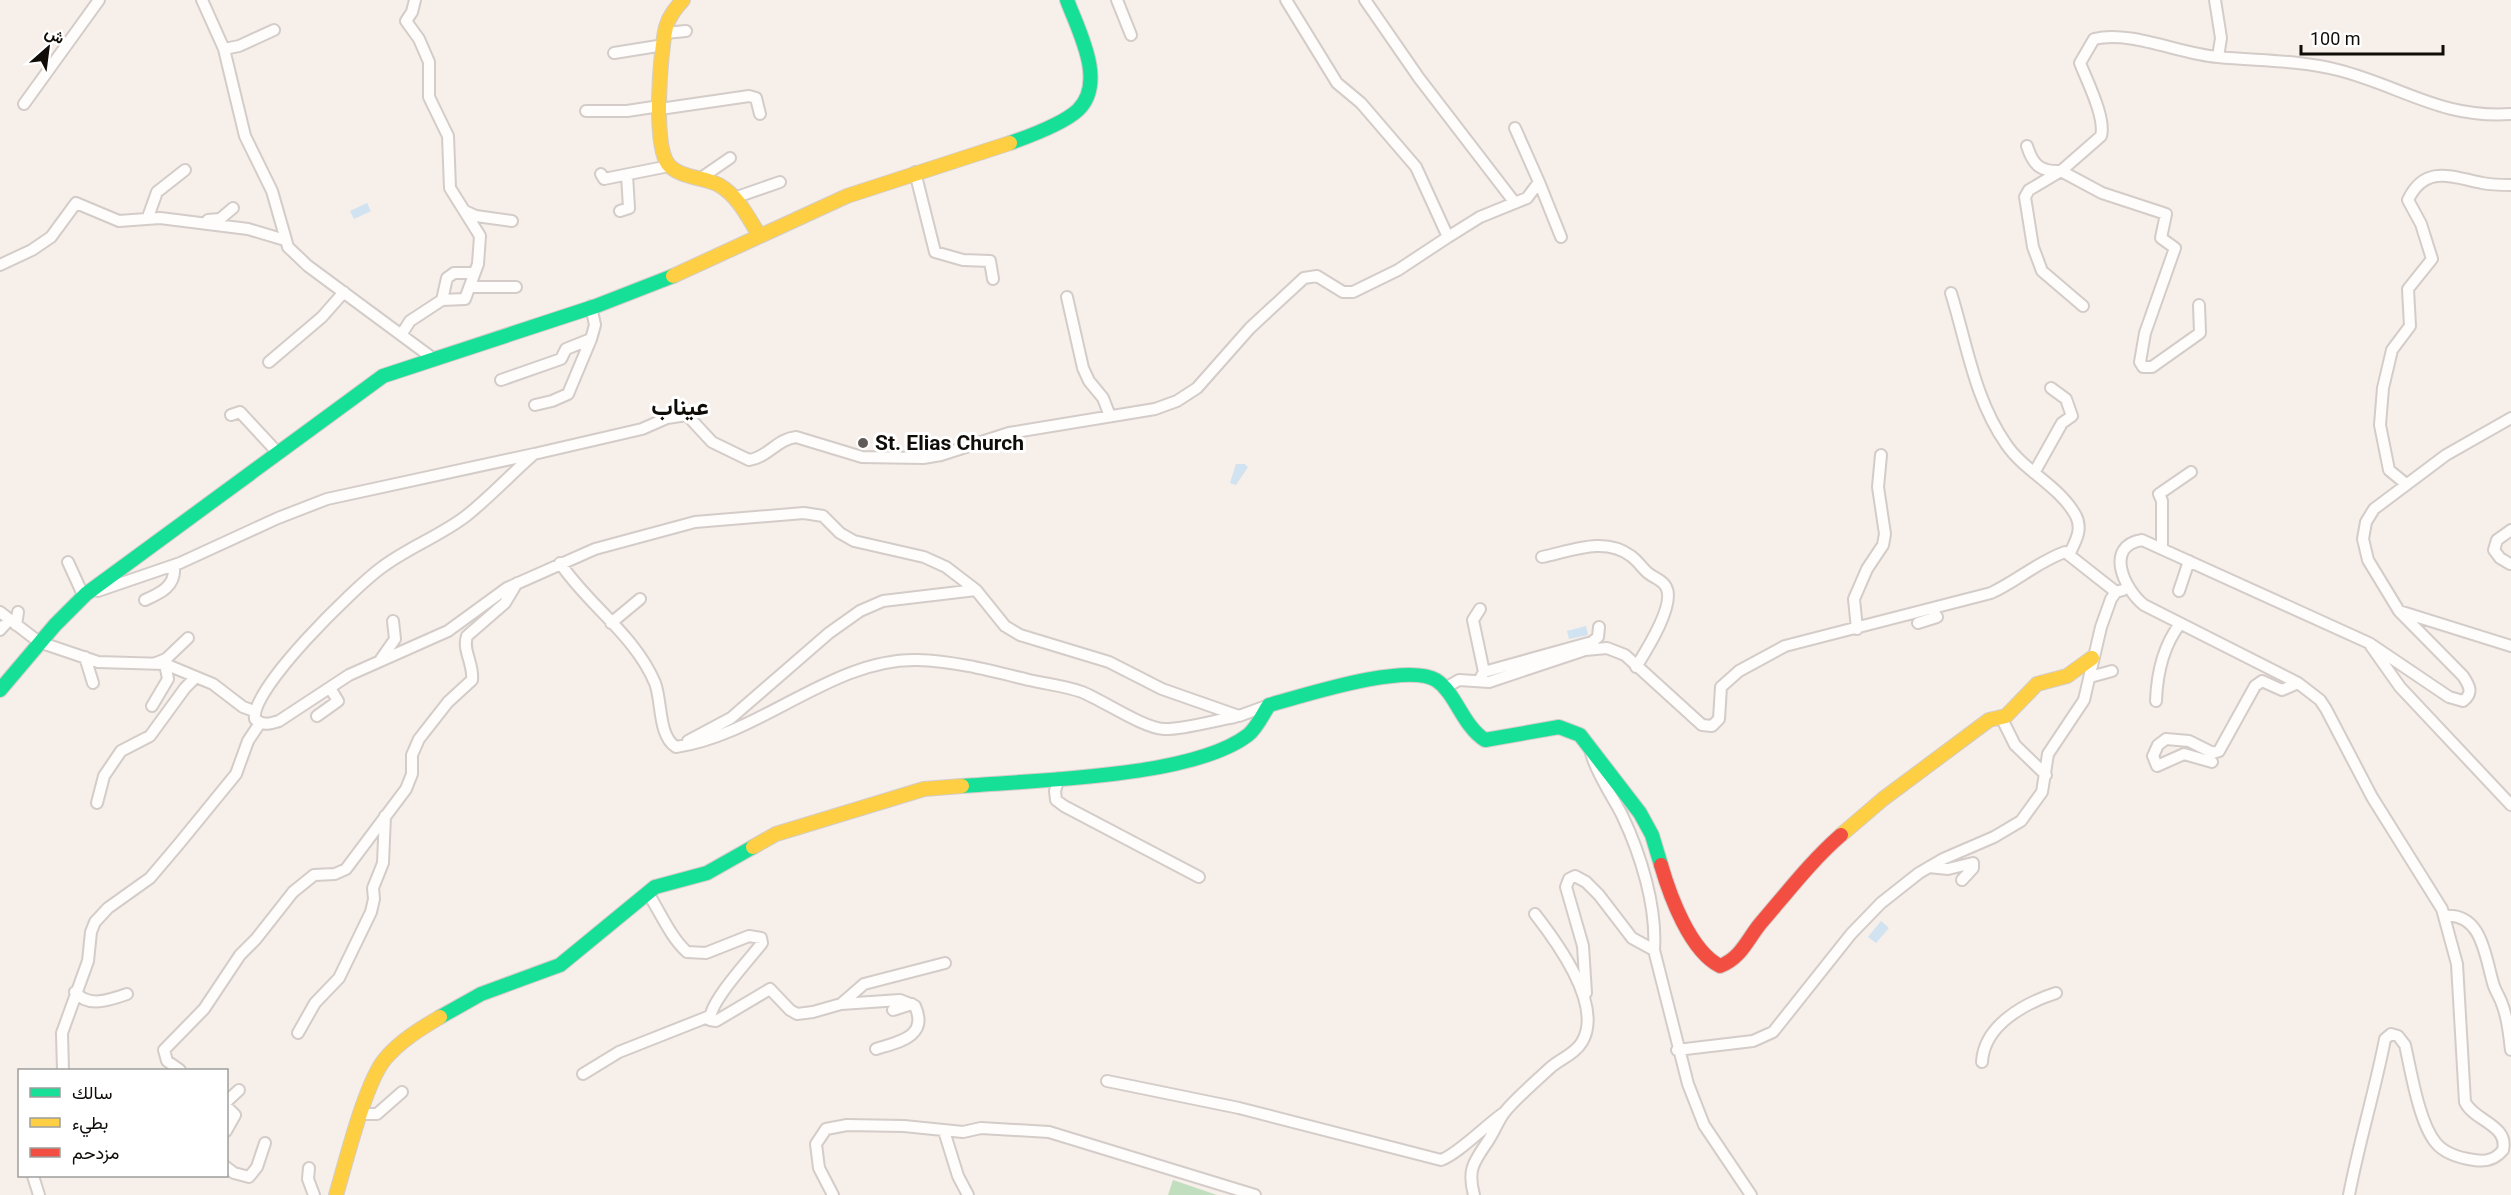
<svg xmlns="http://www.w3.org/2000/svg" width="2511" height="1195" font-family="Roboto,Vazirmatn,sans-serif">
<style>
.green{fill:#c1debe}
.water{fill:#d1e2f1}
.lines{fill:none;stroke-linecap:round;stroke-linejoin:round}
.street-casing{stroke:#d3ccc8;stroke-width:14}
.fast-casing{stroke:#d3ccc8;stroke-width:16}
.slow-casing{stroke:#d3ccc8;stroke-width:16}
.jam-casing{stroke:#d3ccc8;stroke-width:16}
.street{stroke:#fefdfc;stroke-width:10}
.fast{stroke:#16e098;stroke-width:14}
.slow{stroke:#ffcf43;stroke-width:14}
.jam{stroke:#f24e42;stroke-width:14}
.poi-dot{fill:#615b57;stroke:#fff;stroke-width:2}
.labels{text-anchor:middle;stroke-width:6;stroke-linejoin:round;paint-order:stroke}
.poi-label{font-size:21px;font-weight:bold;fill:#100c08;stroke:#fff;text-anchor:start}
.quarter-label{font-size:24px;font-weight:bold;fill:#100c08;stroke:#fff}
</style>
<rect width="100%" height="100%" fill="#f7efe9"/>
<!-- green -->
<path class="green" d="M1173,1180L1217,1195H1168Z"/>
<!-- water -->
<path class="water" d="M367,203L371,211L354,219L350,211Z
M1236,464H1245L1248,467L1236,485L1230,483Z
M1586,626L1588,635L1569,639L1567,631Z
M1881,921L1889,928L1876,943L1868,937Z"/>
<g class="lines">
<defs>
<path id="street" d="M202,0L224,49L245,136L272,191L288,247L308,266L431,357
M1117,0L1131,35
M1286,0L1337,83L1361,103L1416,167L1448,237L1480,217L1527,198L1539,182L1515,128
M1365,0L1419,78L1515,203
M665,33L686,31
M224,49L239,46L274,30
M614,53L664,45
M2218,57C2257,61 2300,60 2338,70C2401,86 2442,119 2511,114
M24,104L99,0
M660,109L749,96L756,98L760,114
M586,111H627L660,106
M2027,146C2033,165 2040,172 2061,171L2101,136C2106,118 2087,81 2080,63L2094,39C2131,30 2179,54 2218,57L2221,38L2215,0
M915,172L935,252L963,260L990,261L993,279
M601,174L604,179L669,166
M701,178L730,158
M1539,182L1561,237
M734,198L780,182
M465,211L476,216L512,221
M620,211L629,208L627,175
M148,217L157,192L185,170
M208,220L220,219L233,208
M0,265L32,250L51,237L76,203L119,221L160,218L248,229L285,240
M470,287H516
M1951,293C1967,344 1974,398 2006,444C2024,471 2060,486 2076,516C2083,530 2075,542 2069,555
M1067,297L1083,368L1089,381L1103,398L1110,416
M442,300L447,278L454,273H474
M2083,306L2042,271L2033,247L2025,197L2029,190L2061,171L2102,193L2166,214L2161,238L2175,248L2145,333L2140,362L2143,367H2152L2200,333L2199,305
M401,335L410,321L442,300L465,299L478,264L480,236L450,188L448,136L429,97V62L419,39L406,21L412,12L415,0
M269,362L322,317L344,292
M501,380L561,359L566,349L591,339L595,325L591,306
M535,405L552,401L568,394L591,339
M231,415L240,412L278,453
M2511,418L2446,455L2374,509L2366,522L2363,539L2368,560L2399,611L2511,646
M534,454L642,429L667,418L687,415L712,442L749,460C767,458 777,439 796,437L862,457L923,458L941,455L1009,433L1155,409L1177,401L1197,388L1250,328L1304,278L1317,276L1343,292H1353L1398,270L1448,237
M2034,473L2062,423L2072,416L2066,399L2051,388
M2406,484L2389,470L2380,425L2383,388L2392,350L2410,326L2408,289L2432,259L2421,224L2408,200C2425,164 2452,177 2482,183C2492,185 2502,185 2511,185
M2162,548V501L2159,494L2191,472
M1542,557C1571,551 1605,536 1631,556C1638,561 1642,568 1648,573C1654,578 1663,580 1666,587C1676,604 1646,651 1636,667
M68,562L84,597
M560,563C588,605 635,635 655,683C662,701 658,736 676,747C760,735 833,658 917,660C955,661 992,671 1029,680C1046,684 1065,686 1082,692C1104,701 1143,728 1164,729C1182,730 1216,720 1235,717
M2510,564L2500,558L2494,550L2497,540L2511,530
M98,591L180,563L278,518L327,499L534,454C511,474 490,497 466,516C440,536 407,548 381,568C354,588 250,689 255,719C263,726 270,724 279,721L349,675L448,631L507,588L595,549L695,522L804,513L823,516L840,533L854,541L924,557L946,567L976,590L1005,626L1020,635L1109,662L1162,689L1239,716L1269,705
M2179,591L2189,561
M145,600C161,593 176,586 174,566
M1480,609L1473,620L1484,672L1481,677
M0,612L39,642L98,662L165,664L213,684L243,707L254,711
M611,623L640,599
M1918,623L1937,617L1932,610
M16,625L18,612
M1857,629L1854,599L1867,569L1883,545L1885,534L1878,487L1881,455
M0,630L9,620
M2371,646L2400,687L2511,805
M85,657L93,683
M381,659L395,639L393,621
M156,663L166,659L188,638
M1484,672L1592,642L1598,637L1599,627
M2090,677L2112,671
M1445,688L1459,680L1489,682L1585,650L1607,648L1625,655L1702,725L1712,726L1719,719L1721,687L1739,671L1785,646L1991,593C2017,581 2039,561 2065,552L2069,555L2116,592
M2156,701C2157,674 2163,646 2180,624
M152,706L168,679L165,664
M317,716L338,701L330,688
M2001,717L2015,745L2046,775
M688,741L731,718L829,633L860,611L883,601L976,590
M1591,753C1597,775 1612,795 1622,815C1641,855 1657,907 1654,950L1688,1084L1704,1125L1751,1195
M2212,762L2184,754L2157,766L2153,756L2158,745L2166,739L2189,741L2213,753L2219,751L2255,686L2262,681L2282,690L2298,683
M1059,778L1055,791L1056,800L1064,806L1199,877
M97,803L104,776L121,751L150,736L185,688L196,677
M1929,867L1948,869L1973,863V868L1962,880
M648,893C660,912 671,938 687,952L706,953L749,936L761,938L762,943C750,959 709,1002 710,1020L716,1021L770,989L790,1010L797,1014L813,1012L841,1004L864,984L945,963
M2444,916C2482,912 2485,956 2493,983C2495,991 2500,997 2502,1004C2508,1018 2509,1035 2511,1050
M75,992C88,1008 110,1000 127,994
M1586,993L1583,946L1566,887L1569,879L1575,876L1586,882L1599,895L1632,938L1654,950
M841,1004L900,1000L915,1006C929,1037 898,1042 876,1049
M893,1010L912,1004
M298,1033L315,1003L339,978L371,912L374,899L373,888L383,863L385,816
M1677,1050L1753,1041L1773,1032L1851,934L1881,903L1919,873L1943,859L1994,837L2021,821L2042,792L2048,754L2084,700L2101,627L2111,599L2116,592L2123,590
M1982,1062C1984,1025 2025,1003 2056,993
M63,1070L62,1033L88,961L91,932L95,922L108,908L150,878L178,845L236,774L248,741L260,723
M180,1070L167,1061L164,1050L204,1009L240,955L256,939L293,892L314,875L335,874L346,869L406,789L412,774V755L419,739L448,702L472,680C474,664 462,650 467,636L505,603L517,583
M583,1074L619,1052L710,1016
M1107,1081L1239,1108L1441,1160C1458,1154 1487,1124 1505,1112
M226,1102L239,1090
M226,1106L235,1115L226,1131
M360,1114H377L402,1092
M944,1131L958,1176L968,1195
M226,1167L234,1173L249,1177L257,1167L265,1143
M309,1168L308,1179L314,1195
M33,1176L39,1195
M833,1195L819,1168L816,1144L826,1129L847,1125L904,1126L963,1132L981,1128L1049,1132L1255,1195
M1474,1195C1467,1169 1474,1162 1488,1141C1494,1132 1498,1121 1504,1113C1512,1102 1539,1078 1550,1068C1560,1059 1575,1054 1582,1042C1604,1005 1556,941 1535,914
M2349,1195C2359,1142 2375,1091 2385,1039L2391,1034L2398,1036L2405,1045C2411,1071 2419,1123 2436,1143C2445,1154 2460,1158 2474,1160C2486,1162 2495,1160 2503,1150C2509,1125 2474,1121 2465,1102L2457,964L2442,909L2372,797L2326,709L2320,700L2298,683L2144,605C2124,589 2104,546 2142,540L2369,643L2449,697L2463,701C2474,693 2469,685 2463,676L2399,611"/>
<path id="fast" d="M1010,143C1030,136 1063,124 1078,110C1107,82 1078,30 1067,0
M0,690L55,625L86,594L383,376L596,306L673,276
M962,786C1034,780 1192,778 1248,735C1257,728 1263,714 1269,705C1303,696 1406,662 1436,680C1456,693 1462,725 1485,740L1559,727L1580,735L1640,813L1652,835L1661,865
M440,1017L481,994L560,965L655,887L707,873L753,847"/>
<path id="slow" d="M683,0C676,8 669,16 666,27C660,52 653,144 668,164C679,178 704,177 719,185C738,196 748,217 759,235
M673,276L847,196L1010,143
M1841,835L1883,799L1989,720L2006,716L2037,684L2067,676L2092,658
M753,847L776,834L924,789L962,786
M336,1195C346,1162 365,1083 385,1059C400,1041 420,1029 440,1017"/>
<path id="jam" d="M1661,865C1670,896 1690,951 1720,966C1741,958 1747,940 1760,924C1786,894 1811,861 1841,835"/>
</defs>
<!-- street casing -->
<use href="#street" class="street-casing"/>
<!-- fast casing -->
<use href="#fast" class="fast-casing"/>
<!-- slow casing -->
<use href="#slow" class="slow-casing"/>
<!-- jam casing -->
<use href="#jam" class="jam-casing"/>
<!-- street -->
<use href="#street" class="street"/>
<!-- fast -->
<use href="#fast" class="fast"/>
<!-- slow -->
<use href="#slow" class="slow"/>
<!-- jam -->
<use href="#jam" class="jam"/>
</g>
<!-- markers -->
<circle class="poi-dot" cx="863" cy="443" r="6"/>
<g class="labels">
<!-- poi labels -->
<g class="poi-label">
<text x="875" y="450">St. Elias Church</text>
</g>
<!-- quarter labels -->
<g class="quarter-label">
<text x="680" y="415">عيناب</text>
</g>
</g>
<!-- legend -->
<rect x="18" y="1069" width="210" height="108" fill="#ffffff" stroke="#9f9e9c" stroke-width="1.5"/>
<rect x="30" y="1088" width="30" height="9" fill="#16e098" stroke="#9f9e9c" stroke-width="1.5"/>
<text x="72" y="1099" font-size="18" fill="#100c08">سالك</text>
<rect x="30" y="1118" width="30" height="9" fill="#ffcf43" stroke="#9f9e9c" stroke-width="1.5"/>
<text x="72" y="1129" font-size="18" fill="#100c08">بطيء</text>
<rect x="30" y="1148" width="30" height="9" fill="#f24e42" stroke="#9f9e9c" stroke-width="1.5"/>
<text x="72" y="1159" font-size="18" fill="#100c08">مزدحم</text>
<!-- north arrow -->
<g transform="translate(48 48) rotate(28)" stroke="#ffffff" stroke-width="4.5" paint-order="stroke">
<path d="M0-4.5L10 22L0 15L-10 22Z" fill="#100c08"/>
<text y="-9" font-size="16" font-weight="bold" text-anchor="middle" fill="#100c08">ش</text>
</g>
<!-- scale -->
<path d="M2301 45v9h142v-9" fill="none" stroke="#100c08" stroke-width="3"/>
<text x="2310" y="45" font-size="18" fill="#100c08" stroke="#ffffff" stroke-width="4.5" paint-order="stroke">100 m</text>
</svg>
